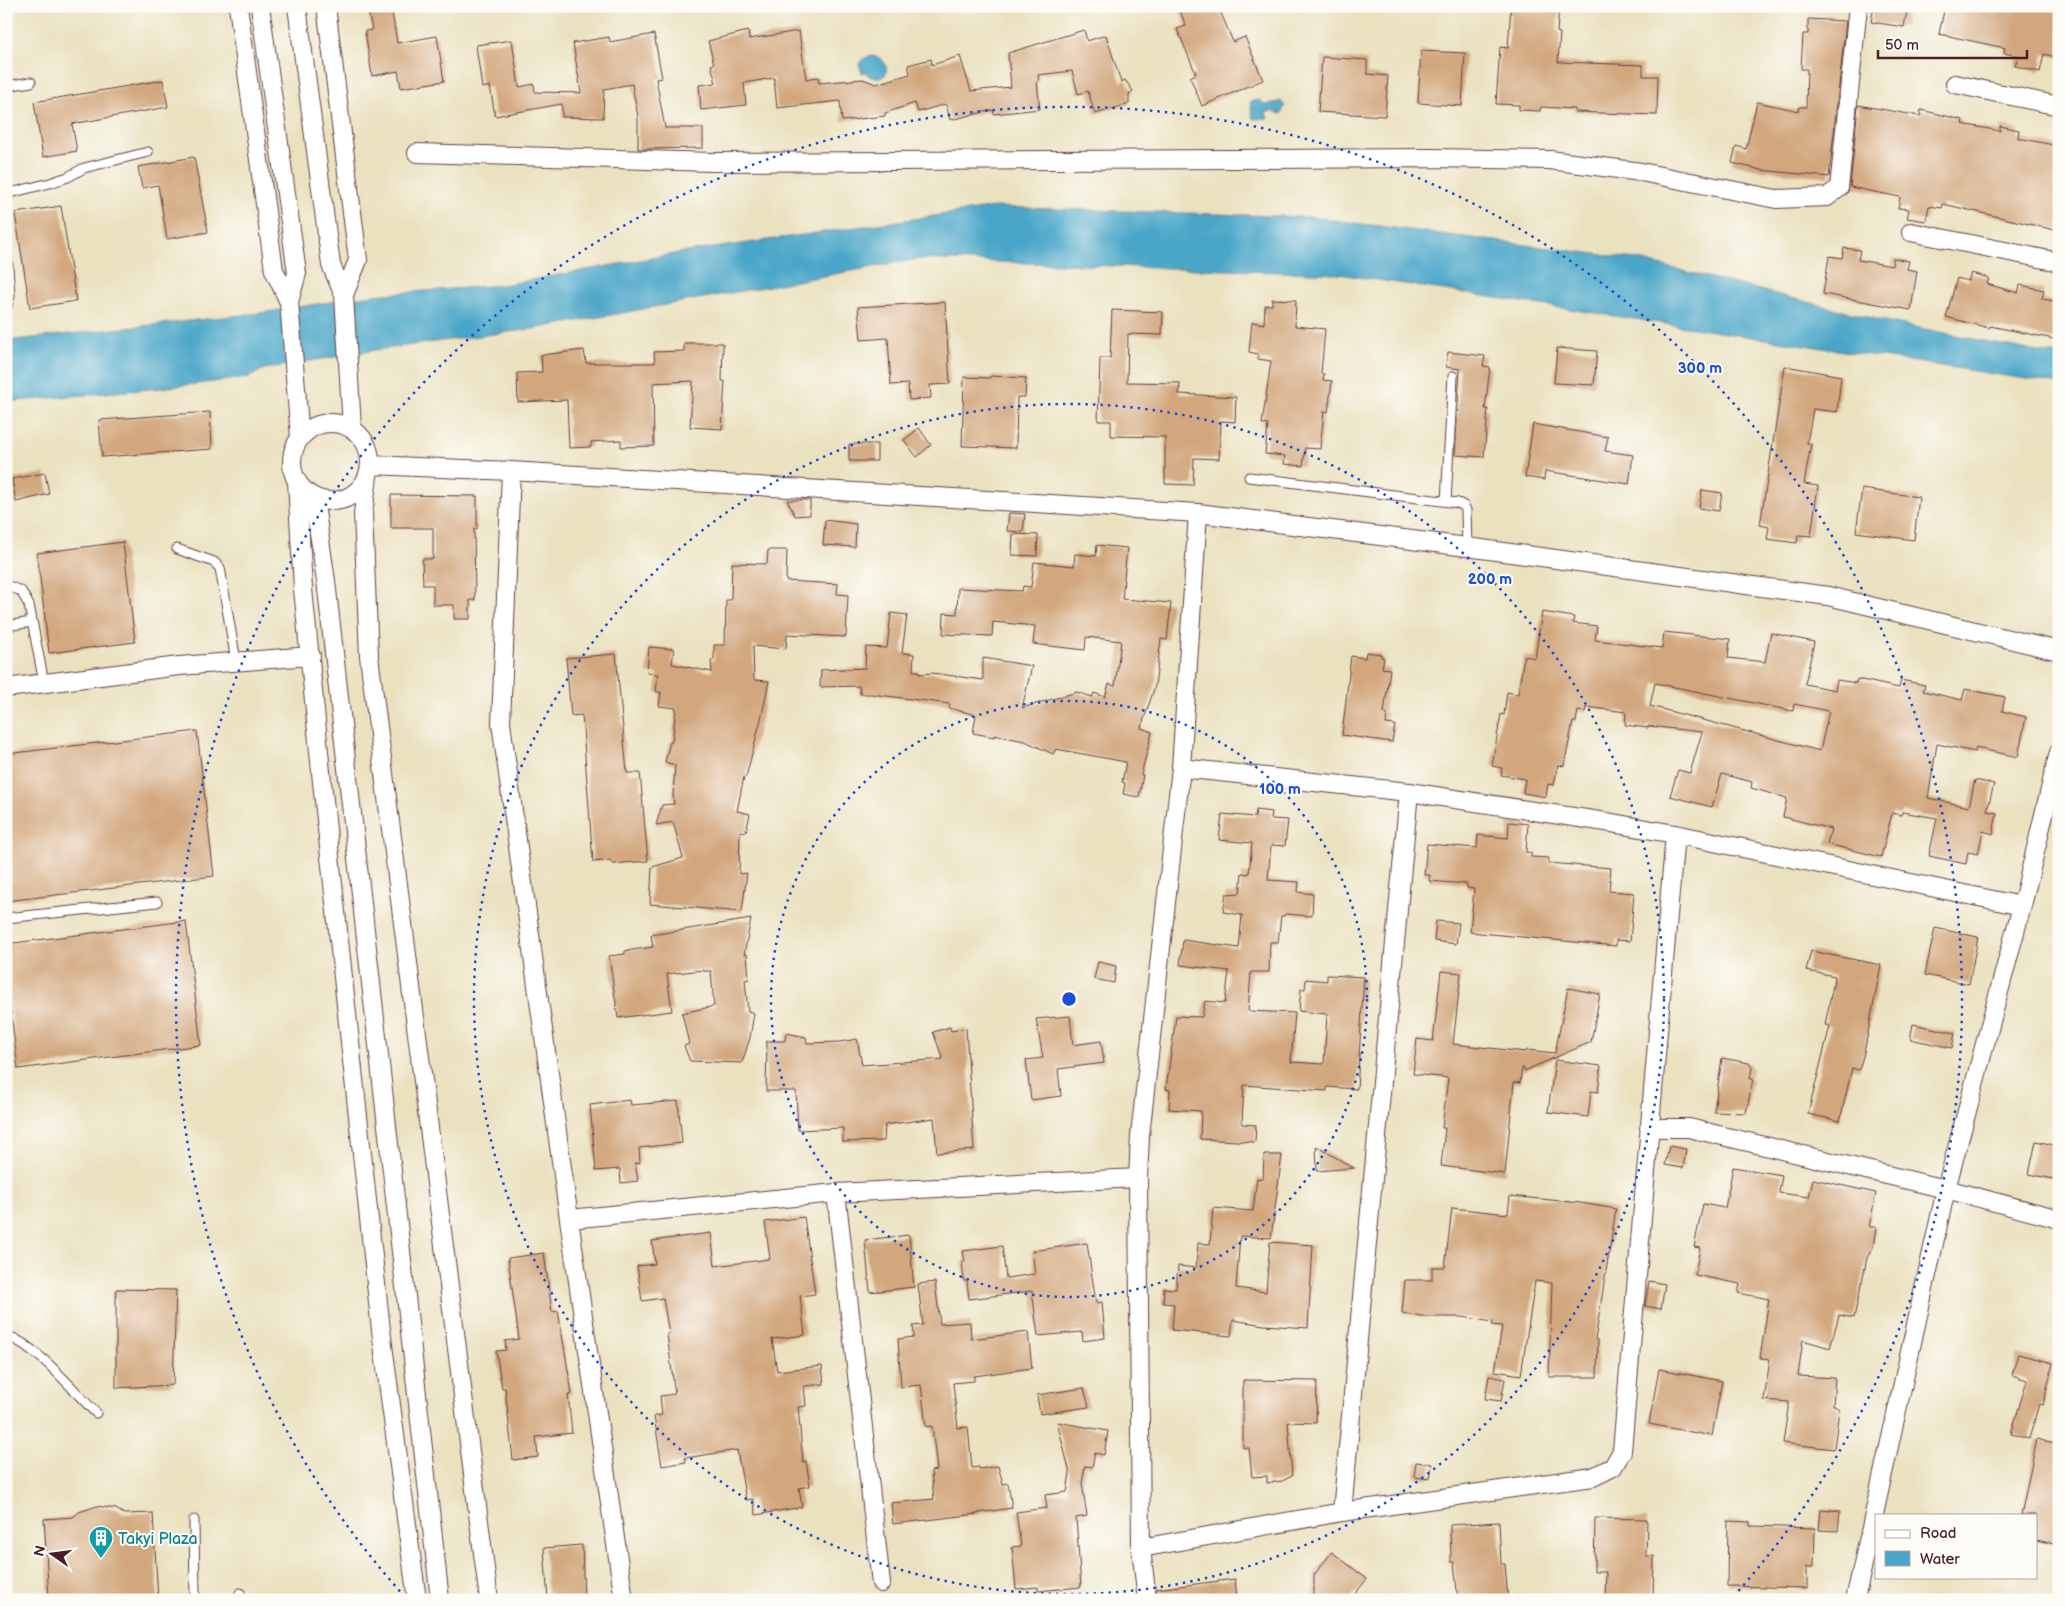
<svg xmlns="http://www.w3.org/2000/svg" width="2065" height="1606" font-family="'Balsamiq Sans',sans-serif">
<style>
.water{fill:#4aa6c8;stroke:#4a627a}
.building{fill:#d2a77e;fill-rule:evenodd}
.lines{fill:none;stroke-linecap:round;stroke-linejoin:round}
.service-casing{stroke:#623c41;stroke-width:11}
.minor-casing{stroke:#623c41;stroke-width:20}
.service{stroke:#fff;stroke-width:9}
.minor{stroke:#fff;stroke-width:18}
.ring{fill:none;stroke:#1d4ed8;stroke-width:2.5;stroke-dasharray:2.5 5}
.labels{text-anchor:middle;stroke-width:4;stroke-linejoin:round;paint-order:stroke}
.culture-label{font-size:16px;fill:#0d838f;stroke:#fdfcf7;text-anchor:start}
.centre{fill:#1d4ed8;stroke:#fdfcf7;stroke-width:2.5}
.ring-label{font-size:15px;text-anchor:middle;font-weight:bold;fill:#1d4ed8;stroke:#fdfcf7;stroke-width:4;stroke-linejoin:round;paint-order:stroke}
</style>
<rect width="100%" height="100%" fill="#fdfcf7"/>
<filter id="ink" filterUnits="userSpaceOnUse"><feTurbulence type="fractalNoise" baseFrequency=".02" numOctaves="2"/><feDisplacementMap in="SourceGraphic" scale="10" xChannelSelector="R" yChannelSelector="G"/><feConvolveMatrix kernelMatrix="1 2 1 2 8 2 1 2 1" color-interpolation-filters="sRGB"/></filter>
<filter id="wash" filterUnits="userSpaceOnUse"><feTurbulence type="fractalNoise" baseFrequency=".0096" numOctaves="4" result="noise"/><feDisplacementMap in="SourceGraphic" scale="20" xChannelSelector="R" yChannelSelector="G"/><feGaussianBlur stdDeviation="1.12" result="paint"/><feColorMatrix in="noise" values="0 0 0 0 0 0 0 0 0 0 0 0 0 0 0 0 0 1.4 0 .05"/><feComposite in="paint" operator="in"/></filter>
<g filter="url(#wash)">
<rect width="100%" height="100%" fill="#eae1bf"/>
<!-- water -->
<path class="water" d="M869,56C880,56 890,62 885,75L882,77H870L866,72L862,73L859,64L862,60Z
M1259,100L1266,105L1281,101L1285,106L1281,114L1272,111L1266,113L1268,118L1253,119L1250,102Z
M995,207L1309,217L1635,259L1880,320L2049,354H2059V384L1339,274L917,259L539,328L375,350L264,369L248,378L160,388L6,402V341L261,313L373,295L503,285L679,253Z"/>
<g id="blocks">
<!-- building -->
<path class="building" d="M367,6H391L397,43L437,36L444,81L401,88L398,71L372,76L365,31L372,30Z
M1178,6H1218L1233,42L1245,37L1263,80L1202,106L1190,77L1196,74L1177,29L1186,26Z
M1511,6H1559L1557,32L1560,33L1558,62L1643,65V76H1658L1657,115L1575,112V109L1541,107L1540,111L1519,110V105L1496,104L1500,47L1508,48Z
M1874,6H1908L1904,27L1871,22Z
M1945,6H2059V58L2044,54L2040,72L2015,66L2018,56L2004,53L2005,48L1939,34Z
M1808,19L1846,21L1829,177L1761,170L1732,163L1736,146L1746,149L1757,102L1799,111V107H1806L1807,69H1801L1803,34H1808Z
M1084,30L1087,41L1106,35L1121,82L1125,80L1133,91L1129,94V104L1095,114L1088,91L1078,94L1072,71L1038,75L1039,81L1037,82L1040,109L994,114L993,110L950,120L946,104L918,112L915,103L885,113V116L842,121L840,101L777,108L774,78L744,83L746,105L701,110L699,85L716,83L711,65L714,64L708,41L748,31L749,39L799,31L806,79L818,77L819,83L863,79L876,84L910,74L908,65L931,59L932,65L960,56L971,91L1011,87L1008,53Z
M654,34L662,78L656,79L665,128H703V148L638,149V117L632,84L604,89L603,118L562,117V104L495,116L490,86L482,88L476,45L512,40L519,87L534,84L535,92L581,93L573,43L609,37L610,42Z
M1421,51L1465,53L1462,106L1418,103Z
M1322,57L1367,60V74L1388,76L1385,116L1318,112Z
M163,80L168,107L72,124L77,151L43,157L34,102Z
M1858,105L1920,116L1921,110L1963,120L1962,124L2000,131V126L2019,130L2018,138L2059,146V231L1943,204L1942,208L1929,206L1926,221L1907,218L1909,209L1898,208L1900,197L1850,187Z
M194,157L208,232L167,239L158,185L142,188L138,167Z
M61,206L76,301L30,308L15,213Z
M1844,248L1860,250L1858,260L1892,266L1893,258L1909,261L1907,269L1917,271L1911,310L1823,294L1829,256L1842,258Z
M1971,273L1989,278L1987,284L2018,293L2020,285L2044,290L2042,299L2059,302V340L1990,326L1989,328L1946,317L1957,278L1968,281Z
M1272,299L1296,300L1295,326L1325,329L1321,374H1324L1323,380L1332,381L1328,412L1324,411L1320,449L1305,448L1303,466L1284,464L1285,456L1265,454L1268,425L1262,424L1271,361L1258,359V354L1249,352L1252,322L1264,324L1265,305H1272Z
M945,302L950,384L930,385L931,398L909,400L908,384L891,385L888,338L861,340L858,307Z
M1112,310L1163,312L1162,335L1128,334L1127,382L1180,383L1179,394L1236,397L1235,422L1221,421L1219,459L1194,458L1193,485L1165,484V437L1111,436V421H1098L1100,358H1110Z
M684,343H723L722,381H725L722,429L690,427L693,381L653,383L654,446L621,447V440L591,442V447L569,448L567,400L518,402L517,373L542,372L541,355L584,350L586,363H655L654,352L684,351Z
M1557,348L1597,351L1594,385L1554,383Z
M1448,352L1485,356L1483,366L1490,367L1485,409H1488L1484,457L1455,455L1460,369L1446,367Z
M1785,366L1841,376L1837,412L1813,409L1807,443L1811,444L1804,484L1818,486L1811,536L1798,535L1797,543L1767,539L1769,527L1760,525Z
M991,376L1026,378L1025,397H1017L1016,448L962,446L964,377L990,378Z
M210,412L212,449L102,457L99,420Z
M1533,424L1608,437L1605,451L1633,455L1629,484L1545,471L1544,480L1525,477Z
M919,428L931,445L917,457L904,440Z
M849,444H877V461H849Z
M45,473L49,494L16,502L12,479Z
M1862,489L1919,497L1914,540L1856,532Z
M1702,490L1722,493L1719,511L1699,508Z
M391,495L477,496V529H474L475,600H470V619H454V605H433V585H423L422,559H433V528H391Z
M787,500H810V515L795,516Z
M1009,513L1025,514L1023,532L1007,531Z
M825,520L856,524L855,547L823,545Z
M1013,534L1038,535L1037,556L1012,555Z
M123,542L135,642L49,653L37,553Z
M1097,545L1127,548L1122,599L1171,603L1167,640L1161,639L1155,686L1141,728L1152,732L1141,775H1143L1139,797L1123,794L1125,783L1122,782L1126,762L1056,749L1053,754L1025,741L994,735V737L973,733L976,715L949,708L950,704L871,694H860L859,686L820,687L821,670L865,668L866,647L887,648L891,613L907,615L902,653L914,654L913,671H919V674L932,673L983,680V658L1032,666L1022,708L1077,692L1092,697L1094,693L1105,697L1109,684L1115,686L1121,641L1086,637L1085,650L1033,644L1035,626L993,622L992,636L943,634L944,613L957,614L958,588L1022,591L1023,586L1031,587L1034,562L1074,566L1075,554L1096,556Z
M768,550H787L786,581L838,584L837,594L848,595L846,637L787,634L786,649L753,646L754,680L769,681L761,719L746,777H744L737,811L750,814L746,832L740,831L739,874L747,873L742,912L650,904L652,867L683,858L673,822L656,825L662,805L674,804L673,794L675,765L665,762L670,742H672L676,708L659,706L661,692H656L658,674L647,673L649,647L674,649L672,664L712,672L711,660H714V645H725L726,600H731L732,563L767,564Z
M1542,612L1574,617L1573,623L1597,626L1595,640L1662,648L1664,632L1730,639L1728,658L1765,662L1771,633L1814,642L1805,684L1835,690L1837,680L1856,683L1857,679L1899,688L1901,680L1925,685L1923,691L1962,700L1965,689L2005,697L2002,711L2026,717L2018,757L1976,748L1975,752L1937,744L1928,798L1969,807L1975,780L1994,784L1987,811L1997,813L1993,834L1983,831L1978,854L1968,852L1966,864L1929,856L1937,818L1902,812L1901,815L1892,813L1881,857L1827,844L1831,829L1783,817L1787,798L1751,788L1752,782L1722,774L1712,807L1670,796L1678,770L1690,773L1702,732L1648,726V728L1625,725L1626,712L1586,707L1585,712L1578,711L1576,722H1573L1564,766L1558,765L1554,785L1548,784L1546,797L1523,793L1525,779L1501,775L1502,768L1492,766L1501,714L1504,715L1507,692L1518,694L1524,656L1535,658ZM1655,683L1793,711L1794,704L1829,711L1820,751L1650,706Z
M1366,652L1381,654V657L1384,658L1382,668L1390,669L1384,713H1387L1386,724L1395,725L1392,742L1342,735L1351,656L1365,658Z
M616,654L627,773H640L648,861L612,864L611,860L593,862L582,715L571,716L566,658Z
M197,731L214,876L6,901V754Z
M1256,810L1272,812L1271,819L1288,820L1285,846L1271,845L1268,880L1299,882L1298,892L1313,894L1312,916L1285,914L1284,916H1281L1278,942H1270L1269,972H1251L1248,1011L1295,1013L1291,1062L1324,1064L1327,1014L1299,1011L1301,989H1305L1306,979L1327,981V975L1364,977L1357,1089L1327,1087V1091L1244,1085L1242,1124L1256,1125L1255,1142L1200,1139L1201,1111L1169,1109L1170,1090L1166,1089L1176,1016L1202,1017L1205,1001L1225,1003L1229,971L1180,965L1183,940L1239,948L1242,915L1223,912L1226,894L1240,893L1242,873L1249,874L1252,843L1219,840L1222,814L1255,817Z
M1509,822L1528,824L1526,852L1531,853V857L1549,858L1548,863L1611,868L1609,891L1634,893L1630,941L1616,940V946L1470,932L1474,889L1467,888V884L1429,881L1430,875H1424L1427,844L1477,848L1478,835L1508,838Z
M751,919L744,955L747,954L749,979L745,980L748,1011L754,1013L750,1038L742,1063L690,1061L684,1046L689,1044L682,1013L714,1006L711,971H703V970L667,974L672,1011L618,1018L609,956L625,954V951L653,947L651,935Z
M186,921L201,1045L18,1069L6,973V944Z
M1436,921L1459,923L1456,944L1434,941Z
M1935,928L1978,937L1969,984L1925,975Z
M1811,951L1881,965L1864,1053L1859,1070L1852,1068L1840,1121L1808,1114L1830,1026L1825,1025L1835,976L1806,971Z
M1098,962L1116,966L1114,983L1094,979Z
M1441,971L1461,973L1453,1044L1526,1052L1527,1050L1555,1053L1568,988L1600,994L1591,1042L1524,1071V1068H1522L1520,1083L1514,1082L1505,1174L1441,1166L1445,1128H1442L1448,1078L1413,1074L1417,1039L1433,1041Z
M1070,1016L1073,1045L1101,1041L1104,1063L1058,1069L1061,1096L1031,1100L1026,1060L1043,1058L1036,1019Z
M1913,1024L1955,1033L1952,1048L1910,1039Z
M950,1027L951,1031L966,1028L974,1150L937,1153L934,1118L885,1125L884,1141L843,1142V1128L798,1130L796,1091H766L767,1041H785L786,1033L806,1037L807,1043L840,1042L857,1039L862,1065L943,1059L933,1032Z
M1722,1058L1749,1063L1752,1068L1750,1079H1753L1746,1113L1714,1112Z
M1555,1060L1601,1066L1598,1092L1591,1091L1588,1117L1548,1112Z
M630,1100L631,1105L678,1101L682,1143L639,1148L640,1163H635L638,1181L621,1183L620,1169L596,1171L590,1105Z
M2036,1141L2059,1146V1180L2029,1174Z
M1316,1146L1354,1168L1317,1171Z
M1669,1146L1686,1149L1683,1168L1665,1165Z
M1264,1155H1282L1271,1238L1240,1236L1236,1288L1266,1292L1270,1242L1313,1245L1308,1328L1264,1325L1233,1320L1231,1336L1172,1330L1174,1304L1163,1303L1164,1288L1176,1289L1178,1266L1196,1268L1198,1243L1210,1244L1213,1208L1253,1211L1257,1178L1263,1179Z
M1733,1167L1782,1175L1779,1193L1809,1197L1813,1179L1876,1193L1869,1227H1876L1873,1247L1867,1258L1854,1318L1839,1315L1830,1348L1803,1340L1798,1376L1835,1378L1833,1405L1839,1409L1834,1449L1783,1443L1789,1402L1764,1400L1770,1359L1760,1358L1769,1299L1738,1293L1740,1284L1695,1275L1700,1248L1694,1247L1703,1204L1725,1208Z
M1510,1196L1581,1203L1616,1209L1595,1340H1598L1597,1377H1549L1552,1283L1535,1281L1521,1375L1495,1371L1502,1326L1492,1325L1493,1322L1462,1317H1422L1402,1313L1405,1280H1432V1267H1445L1452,1208L1508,1214Z
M804,1217L815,1294L800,1296L805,1335L772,1339L777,1371L822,1366L824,1384L804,1386L806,1406L798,1407L803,1462L806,1461L810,1486L799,1488L802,1507L756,1515L753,1499L746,1500L737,1450L685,1458L686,1462L662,1466L654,1416L662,1415L660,1396L675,1394L667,1334H669L663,1298L642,1301L637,1266L655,1264L652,1241L711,1233L715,1266L770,1259L765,1222Z
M909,1235L914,1287L870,1292L865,1240Z
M1087,1243L1096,1303L1102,1302L1105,1338L1083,1341L1082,1332L1038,1336L1032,1291L969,1299L967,1281H964L962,1262H965L963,1251L1002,1246L1006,1278L1035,1274L1032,1251Z
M544,1253L552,1312L558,1311L572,1394L568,1395L572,1433L536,1437L538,1457L513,1460L505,1388H502L496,1351L506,1350L505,1341L519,1339L508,1258Z
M1649,1281L1665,1284L1661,1309L1645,1306Z
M935,1282L940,1324L970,1322L971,1339L1028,1332L1032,1368L974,1376V1381L953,1383L958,1428L968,1427L972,1468L979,1467V1469L998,1466L1003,1484L1008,1483L1012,1508L978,1513V1514L893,1524L891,1503L934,1499L931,1471L937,1470L932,1426L926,1427L921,1385L901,1387L898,1339L914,1337L913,1326L923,1325L918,1284Z
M116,1289L176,1290L173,1385L116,1388Z
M2018,1354L2053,1363L2043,1405L2039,1404L2029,1439L2011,1434L2027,1380L2012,1375Z
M1659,1369L1722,1381L1712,1436L1649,1424Z
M1489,1376L1505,1379L1501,1401L1485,1399Z
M1243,1380L1317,1381L1316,1423L1288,1422L1292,1476L1282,1481L1267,1483V1476L1252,1477L1249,1448H1243Z
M1084,1388L1089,1407L1040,1414L1037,1395Z
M1057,1422L1108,1431L1104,1455L1095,1453L1092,1467L1085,1466L1082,1483L1087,1516L1076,1518L1081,1587L1038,1591V1587L1016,1589L1012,1547L1021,1546L1016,1512L1047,1508L1045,1495L1067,1492L1070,1473Z
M2037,1439L2059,1444V1545L2036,1540V1515H2021Z
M1416,1462L1432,1464L1430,1479L1414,1477Z
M97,1506L116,1509L124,1514L153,1513L158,1600H49L44,1519L73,1517L79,1512Z
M1821,1509L1840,1511L1838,1531L1819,1530Z
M1595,1518L1647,1519L1646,1556H1654L1653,1600H1605L1606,1572H1594Z
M1728,1521L1750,1522V1526L1815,1528L1814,1567H1807V1588L1727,1586Z
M1499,1522L1501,1564H1505L1508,1600H1458L1454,1562H1451L1450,1525Z
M582,1545L584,1600H548L544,1548Z
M1332,1552L1367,1579L1350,1600H1314V1575Z
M1235,1579L1237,1600H1157L1156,1589Z"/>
</g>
</g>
<g filter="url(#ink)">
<use href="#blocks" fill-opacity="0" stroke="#623c41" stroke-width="1"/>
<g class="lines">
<defs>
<path id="service" d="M6,86L31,82
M6,199L10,193L50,183L68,177L84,168L148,152
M6,237L10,296L6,309
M1249,477L1458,503L1464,506L1466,510L1467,547
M1446,501L1453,376
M177,549L214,562L220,568L236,661
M6,585L21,591L29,605L44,683
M6,626L32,622
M6,918L157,902
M6,1335C38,1347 71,1388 96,1413
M194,1520L195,1600
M240,1593L241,1600"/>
<path id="minor" d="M238,6L274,270L289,302L300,438
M260,6L297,273L289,302
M297,6L331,265L344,295L352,428
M326,6L358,260L344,295
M1955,84L2059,106
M417,153L712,162L1432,158L1550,160L1641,172L1776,199L1827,197L1839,188L1858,6
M1911,232L2059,262
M292 462a39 39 0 1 1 78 0a39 39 0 1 1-78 0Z
M371,465L511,471L1198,513L1467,547L1828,596L2059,651
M511,471L501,723L569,1219L624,1600
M368,476L363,514L369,656L489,1600
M297,481L303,589L322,782L381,1330L417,1600
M314,498L326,581L440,1600
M6,688L179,666L311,656
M1181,768L1409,792L1606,822L1675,834L2022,906
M1649,1128H1689L1946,1189L2059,1219
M836,1193L881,1583
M569,1219L836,1193L1138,1178
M1342,1512L1409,792
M1141,1548L1342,1512L1593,1477L1613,1467L1622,1451L1675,834
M1147,1600L1141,1548L1138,1178L1140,1136L1181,768L1198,513
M1855,1600L1946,1189L2022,906L2059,752"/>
</defs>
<!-- service casing -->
<use href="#service" class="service-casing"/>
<!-- minor casing -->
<use href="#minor" class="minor-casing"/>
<!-- service -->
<use href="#service" class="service"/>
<!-- minor -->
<use href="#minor" class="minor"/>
</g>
</g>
<!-- distance rings -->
<g class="ring">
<circle cx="1069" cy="999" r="298"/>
<circle cx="1069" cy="999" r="595"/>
<path d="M405 1597A893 893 0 1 1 1733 1597"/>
</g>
<!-- icons -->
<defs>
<symbol id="building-pin" viewBox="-11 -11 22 30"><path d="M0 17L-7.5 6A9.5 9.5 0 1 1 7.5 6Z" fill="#0f9aa8" stroke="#fdfcf7"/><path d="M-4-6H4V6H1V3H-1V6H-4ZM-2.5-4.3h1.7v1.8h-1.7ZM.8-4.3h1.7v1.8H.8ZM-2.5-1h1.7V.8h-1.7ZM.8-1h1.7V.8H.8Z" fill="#fff"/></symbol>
</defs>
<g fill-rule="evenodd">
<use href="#building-pin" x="87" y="1524" width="28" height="38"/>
</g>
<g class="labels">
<!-- culture labels -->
<g class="culture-label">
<text x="118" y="1544">Takyi Plaza</text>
</g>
</g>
<circle cx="1069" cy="999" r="8" class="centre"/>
<g class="ring-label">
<text x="1700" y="373">300 m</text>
<text x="1490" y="584">200 m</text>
<text x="1280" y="794">100 m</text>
</g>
<!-- margin -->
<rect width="2065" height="1606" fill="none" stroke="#fdfcf7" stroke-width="25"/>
<!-- legend -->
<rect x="1875" y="1514" width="162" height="65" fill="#fdfcf7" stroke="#b5a4a5"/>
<rect x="1885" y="1530" width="25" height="8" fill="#ffffff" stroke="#b5a4a5"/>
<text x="1920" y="1538" font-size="15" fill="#4a1f2b">Road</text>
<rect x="1885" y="1551" width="25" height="15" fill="#4aa6c8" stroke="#b5a4a5"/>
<text x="1920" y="1564" font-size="15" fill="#4a1f2b">Water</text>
<!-- north arrow -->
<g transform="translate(52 1554) rotate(284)" stroke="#fdfcf7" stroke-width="4" paint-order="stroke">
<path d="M0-4L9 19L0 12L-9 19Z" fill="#4a1f2b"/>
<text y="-8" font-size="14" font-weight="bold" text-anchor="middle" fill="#4a1f2b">N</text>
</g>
<!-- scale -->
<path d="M1878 50v8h149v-8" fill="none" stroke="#4a1f2b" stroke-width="2.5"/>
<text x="1885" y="50" font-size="15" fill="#4a1f2b" stroke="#fdfcf7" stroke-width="4" paint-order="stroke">50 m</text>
</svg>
